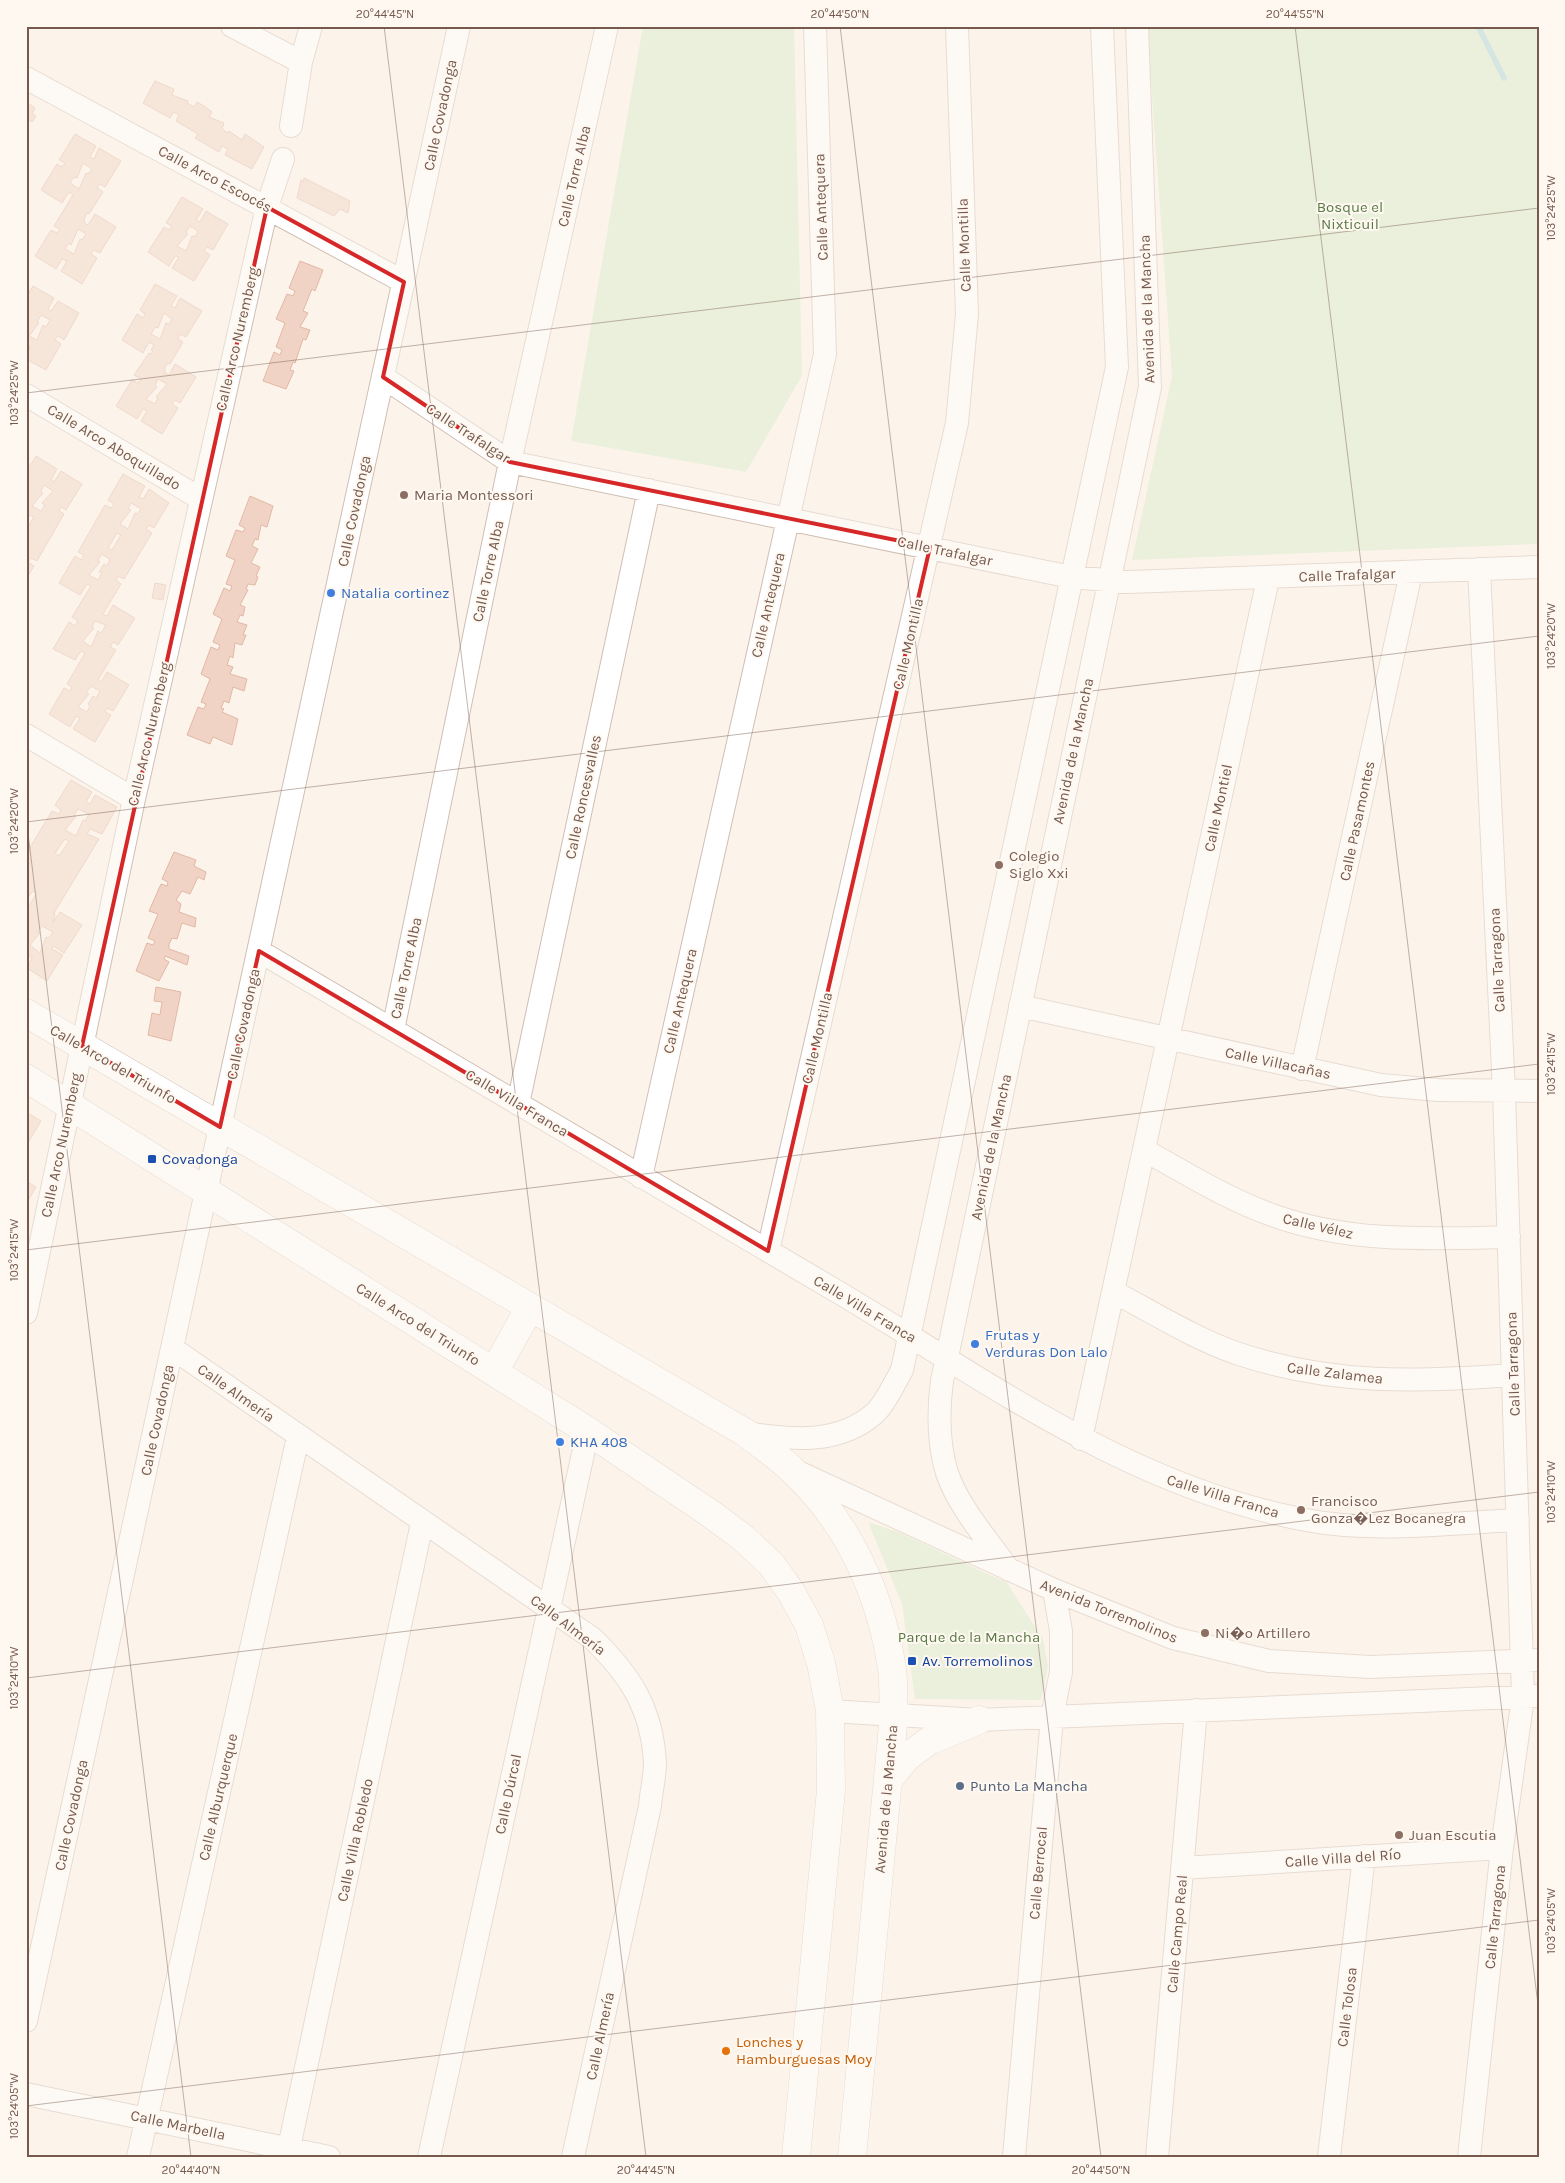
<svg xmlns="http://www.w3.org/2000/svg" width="1565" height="2183" font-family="Karla,sans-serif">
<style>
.green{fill:#d8eac9}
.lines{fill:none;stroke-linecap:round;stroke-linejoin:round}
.stream{stroke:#a6d2d7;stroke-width:5.5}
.building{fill:#f0d3c4;stroke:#e2b8a5;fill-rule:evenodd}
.minor-casing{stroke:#d0beb3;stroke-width:24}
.tertiary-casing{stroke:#d0beb3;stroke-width:29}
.minor{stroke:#fff;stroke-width:22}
.tertiary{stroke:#fff;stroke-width:28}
.marked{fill:none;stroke:#d62828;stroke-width:4;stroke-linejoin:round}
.ticks{fill:none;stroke:#765a4e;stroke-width:1;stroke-opacity:0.45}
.education-dot{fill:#8d6e63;stroke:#fef8f1;stroke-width:2}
.shop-dot{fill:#3f7fe0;stroke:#fef8f1;stroke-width:2}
.transit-dot{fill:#1a4fb4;stroke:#fef8f1;stroke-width:2}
.service-dot{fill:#5c6f8a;stroke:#fef8f1;stroke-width:2}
.food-dot{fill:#e8710a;stroke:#fef8f1;stroke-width:2}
.labels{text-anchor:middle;stroke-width:4;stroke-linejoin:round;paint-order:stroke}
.street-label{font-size:15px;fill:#765a4e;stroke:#fef8f1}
.park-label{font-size:15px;fill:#597b47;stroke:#fef8f1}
.education-label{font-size:15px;fill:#785e54;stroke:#fef8f1;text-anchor:start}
.shop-label{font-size:15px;fill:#366cbe;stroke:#fef8f1;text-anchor:start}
.transit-label{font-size:15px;fill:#164399;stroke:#fef8f1;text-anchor:start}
.service-label{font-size:15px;fill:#4e5e75;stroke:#fef8f1;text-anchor:start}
.food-label{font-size:15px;fill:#c56008;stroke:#fef8f1;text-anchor:start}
.neatline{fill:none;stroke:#765a4e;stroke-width:2}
.ticks-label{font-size:12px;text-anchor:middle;fill:#765a4e}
</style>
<rect width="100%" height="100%" fill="#fcf4eb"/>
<!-- green -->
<path class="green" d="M643,26H794L802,376L746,472L571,441Z
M1147,26H1539V544L1132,560L1172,376Z
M868,1522L898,1532L1007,1583L1043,1639L1048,1666L1041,1700L915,1699L902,1604Z"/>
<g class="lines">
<!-- stream -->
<path class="stream" d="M1478,26L1504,78"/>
</g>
<!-- building -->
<path class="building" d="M155,81L174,89L172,95L188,101L187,103L194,107L197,102L204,106L212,112L209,117L224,123L222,129L228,133L229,131L242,140L245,134L264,147L252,169L225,155L228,149L222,146L219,152L195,138L198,134L176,121L179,115L174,112L170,118L143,103Z
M26,102L35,108L32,114L36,116L32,122L26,119Z
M75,134L96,146L90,157L94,159L99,148L121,161L105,187L100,184L97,188L103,192L89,214L87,213L85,217L84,223L88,225L95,214L116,227L100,253L94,250L91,254L97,258L82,284L61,271L67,261L62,259L56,269L35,256L51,230L57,233L60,229L54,226L73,195L69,192L62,203L41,190L57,164L62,167L65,163L59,160ZM83,163L92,169L88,174L86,173L79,189L70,183L74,177L77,178ZM78,229L86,234L82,240L80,239L74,254L65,249L69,243L71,245Z
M304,178L350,201L348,213L340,209L334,216L297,198L301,180L303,182Z
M182,197L203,209L196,220L200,222L206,211L228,224L213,250L207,247L204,251L210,255L194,281L172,268L179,257L175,256L169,266L148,252L164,227L169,230L172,226L166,223ZM190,226L198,231L195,237L192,236L186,251L177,246L188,234L186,232Z
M300,261L323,270L315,291L312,289L303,311L308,313L300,327L310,330L306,340L303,339L295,363L293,362L290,370L294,371L286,389L263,381L274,352L280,355L282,350L276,347L285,323L276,319L287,294L293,296L295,291L289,288Z
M155,284L177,296L171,306L175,308L180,298L202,311L186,337L180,334L178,339L183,342L170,364L168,363L165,367V373L169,375L175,364L196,377L180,403L175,400L172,404L178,408L162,434L141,421L147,411L143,409L137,419L116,406L132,380L138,383L141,379L134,375L149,353L151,354L153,351L151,350L154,345L149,342L143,353L122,340L137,314L143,318L145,314L140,310ZM164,313L172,319L169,324L166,323L160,339L151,334L155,327L158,328ZM158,379L167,384L156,397L158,398L155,404L146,399L157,387L155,385Z
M33,286L54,298L48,309L51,311L58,301L79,313L64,340L58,336L55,340L61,344L46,370L26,359L30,347L26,345V297ZM41,315L50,320L46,327L43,325L37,340L29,336L39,323L37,322Z
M36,456L57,469L51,480L54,482L61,471L82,484L66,510L61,507L59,511L64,514L37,561L31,558L28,562L34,566L26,579V530L34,517L30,515L26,521V472ZM44,485L53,491L42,503L45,505L41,511L32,506L43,493L41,491Z
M123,474L145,486L139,497L143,499L149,489L169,503L154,528L149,525L146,529L152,533L124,579L118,576L116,580L121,584L103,614L107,616L113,605L135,618L118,645L113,642L110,647L116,650L98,680L101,682L107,672L129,685L113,711L107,708L105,712L111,715L95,742L73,729L80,718L76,716L70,727L49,714L64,688L70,691L72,687L67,684L85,653L81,651L75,660L53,649L69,622L75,626L78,621L72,617L91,586L87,584L80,595L59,583L75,556L81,560L84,555L78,552L105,505L111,508L114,504L108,500ZM131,503L141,509L137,514L135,513L128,529L120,524L131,510L128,509ZM117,533L121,535L112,550L108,548ZM101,554L110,559L107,566L104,564L99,572L102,573L98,580L89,575L100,562L98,561ZM95,621L106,625L101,633L98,631L91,647L83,641L94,628L92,627ZM91,686L100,691L96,698L93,696L88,704L90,706L87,712L78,707L89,694L86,693Z
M250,496L273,506L267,527L261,525L258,540L255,539L252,546L258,549L251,563L260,567L256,576L258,577L255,585L248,584L246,589L248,590L240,605L245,607L243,616L240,615L237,622L247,625L243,635H246L242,645L235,643L233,658L230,656L227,665L233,667L230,674L247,679L244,691L233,687L229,703L224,701L221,708L224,709L222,712L238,719L232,745L213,737L210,744L187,735L198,707L204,709L206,704L201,702L210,679L201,674L211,647L218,650L220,645L213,642L222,619L213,614L224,588L230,591L232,586L226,584L235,560L226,556L236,530L243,532L245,528L239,525Z
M155,583L166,585L163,600L152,598Z
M71,780L92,792L86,802L90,804L95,795L117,807L102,834L90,829L87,834L99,839L54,913L55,914L53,922L60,912L82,925L64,953L53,946L52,949L63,955L47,981L27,968L32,958L29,956L26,960V910L37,893L33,891L26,900V863L28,865L31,861L26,858V854L52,811L59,814L61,810L55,805ZM78,809L89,814L85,821L83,820L76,836L65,830L76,816L74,815ZM65,839L69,841L59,856L55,853ZM42,926L53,932L49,938L46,937L40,953L30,945L40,933L38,932Z
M174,852L196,860L194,866L206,872L204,880L198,877L190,894L182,891L176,900L181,904L179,912L196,918L195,927L182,923L177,939L172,938L169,944V949L189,956L187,965L165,956L164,959L169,962L159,981L136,971L147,943L153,945L155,941L148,938L158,914L149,911L161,884L167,886L168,882L162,879Z
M156,987L181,992L171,1041L148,1035L152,1013L160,1015L162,1002L154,1001Z
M26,1112L41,1121L26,1146Z
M26,1181L36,1187L26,1204Z"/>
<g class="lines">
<defs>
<path id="minor" d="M232,26L301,62
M26,78L404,282
M291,126L301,62L311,26
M383,377L510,462L1071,577L1129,582L1539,567
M26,395L201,499
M26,735L134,799
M259,951C452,1065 645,1178 838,1292C989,1382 1130,1487 1306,1520C1373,1533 1450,1523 1518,1520
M1020,1006L1381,1085L1438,1090L1539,1091
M393,1030L510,462L607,26
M1302,1069L1411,573
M518,1104L649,490
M1144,1150C1186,1173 1227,1199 1272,1215C1349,1243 1428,1239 1509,1237
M641,1177L825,354L815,26
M768,1251L957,423L967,314L957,26
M1114,1292C1154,1313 1195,1339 1239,1354C1332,1385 1417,1382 1513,1375
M26,1313L134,799L267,207L283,159
M172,1348L592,1638C630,1675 652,1708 655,1763C655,1777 651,1792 650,1806L573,2157
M746,1433C791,1440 839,1445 875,1413C885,1404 895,1382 902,1370L1117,367L1102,26
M1081,1439L1268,579
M798,1472L1054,1590L1173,1638L1269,1661L1370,1667L1539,1660
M1009,1570C988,1540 959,1508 947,1473C938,1443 938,1411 942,1381L1150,387L1137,26
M830,1711L979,1720L1539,1696
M1183,1868L1502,1848
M26,2021L459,26
M26,2094L329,2157
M138,2157L298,1437
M287,2157L422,1523
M429,2157L588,1431
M1014,2157L1052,1717L1061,1672V1631L1054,1590
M1157,2157L1196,1710
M1329,2157L1364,1856
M1469,2157L1502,1848L1523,1697L1504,1092L1479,569"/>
<path id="tertiary" d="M26,1013L746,1433C761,1445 778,1456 791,1469C848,1521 881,1594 892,1669C894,1684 893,1700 894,1715L852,2157
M26,1078L588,1431L711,1514L742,1537L771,1564L791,1592L809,1625L821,1663L830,1711L831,1790L796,2157
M494,1372L530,1307
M888,1780L907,1757L929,1741L979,1720"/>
</defs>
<!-- minor casing -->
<use href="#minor" class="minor-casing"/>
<!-- tertiary casing -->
<use href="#tertiary" class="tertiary-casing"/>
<!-- minor -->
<use href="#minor" class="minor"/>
<!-- tertiary -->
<use href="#tertiary" class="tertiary"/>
</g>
<!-- marked area -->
<path d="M0 0H1565V2183H0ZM267,207L404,282L383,377L510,462L930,547L768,1251L259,951L220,1127L82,1046Z" fill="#fcf4eb" fill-opacity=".55" fill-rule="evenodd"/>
<path class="marked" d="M267,207L404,282L383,377L510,462L930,547L768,1251L259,951L220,1127L82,1046Z"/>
<!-- ticks -->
<path class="ticks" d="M384,26L646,2157M840,26L1101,2157M1295,26L1539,2013M26,393L1539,208M26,817L191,2157M26,822L1539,636M26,1250L1539,1064M26,1678L1539,1492M26,2106L1539,1920"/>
<!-- markers -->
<g class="education-dot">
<circle cx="404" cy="495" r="5"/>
<circle cx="999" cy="865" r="5"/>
<circle cx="1301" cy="1510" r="5"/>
<circle cx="1205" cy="1633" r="5"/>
<circle cx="1399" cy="1835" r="5"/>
</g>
<g class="shop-dot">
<circle cx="331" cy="593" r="5"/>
<circle cx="975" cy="1344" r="5"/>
<circle cx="560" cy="1442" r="5"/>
</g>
<g class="transit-dot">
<rect x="147" y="1154" width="10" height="10" rx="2.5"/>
<rect x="907" y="1656" width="10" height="10" rx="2.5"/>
</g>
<circle class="service-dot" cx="960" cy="1786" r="5"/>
<circle class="food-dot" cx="726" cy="2051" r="5"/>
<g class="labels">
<!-- street labels -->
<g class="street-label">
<text transform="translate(440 115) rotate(-78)" y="5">Calle Covadonga</text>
<text transform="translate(574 176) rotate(-77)" y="5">Calle Torre Alba</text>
<text transform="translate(215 179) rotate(28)" y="5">Calle Arco Escocés</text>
<text transform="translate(821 207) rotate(-92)" y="5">Calle Antequera</text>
<text transform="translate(964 245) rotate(-92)" y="5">Calle Montilla</text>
<text transform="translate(1147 309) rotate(-92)" y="5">Avenida de la Mancha</text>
<text transform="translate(237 339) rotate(-77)" y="5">Calle Arco Nuremberg</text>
<text transform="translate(468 433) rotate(33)" y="5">Calle Trafalgar</text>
<text transform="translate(114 447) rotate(31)" y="5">Calle Arco Aboquillado</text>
<text transform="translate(354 511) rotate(-78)" y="5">Calle Covadonga</text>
<text transform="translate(945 551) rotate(12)" y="5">Calle Trafalgar</text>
<text transform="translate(488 571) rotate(-78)" y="5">Calle Torre Alba</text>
<text transform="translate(1347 575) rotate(-2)" y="5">Calle Trafalgar</text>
<text transform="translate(768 605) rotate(-77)" y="5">Calle Antequera</text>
<text transform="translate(908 644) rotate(-77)" y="5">Calle Montilla</text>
<text transform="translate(149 734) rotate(-77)" y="5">Calle Arco Nuremberg</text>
<text transform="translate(1073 751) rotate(-78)" y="5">Avenida de la Mancha</text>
<text transform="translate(583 797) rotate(-78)" y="5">Calle Roncesvalles</text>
<text transform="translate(1218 808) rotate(-78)" y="5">Calle Montiel</text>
<text transform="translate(1357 821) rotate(-78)" y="5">Calle Pasamontes</text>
<text transform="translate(1497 960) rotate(-93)" y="5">Calle Tarragona</text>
<text transform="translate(406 968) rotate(-78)" y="5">Calle Torre Alba</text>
<text transform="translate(680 1001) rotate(-77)" y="5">Calle Antequera</text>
<text transform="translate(243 1024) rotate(-78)" y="5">Calle Covadonga</text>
<text transform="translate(817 1038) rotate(-77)" y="5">Calle Montilla</text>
<text transform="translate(1278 1063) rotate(12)" y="5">Calle Villacañas</text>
<text transform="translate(113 1064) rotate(30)" y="5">Calle Arco del Triunfo</text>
<text transform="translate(517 1103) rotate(31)" y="5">Calle Villa Franca</text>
<text transform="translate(61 1145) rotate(-78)" y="5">Calle Arco Nuremberg</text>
<text transform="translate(991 1147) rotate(-78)" y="5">Avenida de la Mancha</text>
<text transform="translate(1318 1226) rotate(13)" y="5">Calle Vélez</text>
<text transform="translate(865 1309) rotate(31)" y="5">Calle Villa Franca</text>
<text transform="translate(418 1324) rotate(32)" y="5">Calle Arco del Triunfo</text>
<text transform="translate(1513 1364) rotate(-92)" y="5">Calle Tarragona</text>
<text transform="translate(1335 1373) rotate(7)" y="5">Calle Zalamea</text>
<text transform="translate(236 1393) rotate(35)" y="5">Calle Almería</text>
<text transform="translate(157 1420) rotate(-78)" y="5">Calle Covadonga</text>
<text transform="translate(1223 1496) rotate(17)" y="5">Calle Villa Franca</text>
<text transform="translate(1109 1611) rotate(22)" y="5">Avenida Torremolinos</text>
<text transform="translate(568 1625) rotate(37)" y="5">Calle Almería</text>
<text transform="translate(508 1794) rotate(-78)" y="5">Calle Dúrcal</text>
<text transform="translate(218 1797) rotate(-77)" y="5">Calle Alburquerque</text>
<text transform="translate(886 1799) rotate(-85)" y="5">Avenida de la Mancha</text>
<text transform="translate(71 1815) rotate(-78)" y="5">Calle Covadonga</text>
<text transform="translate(355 1840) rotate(-78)" y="5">Calle Villa Robledo</text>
<text transform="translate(1343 1858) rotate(-4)" y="5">Calle Villa del Río</text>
<text transform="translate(1038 1873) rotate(-85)" y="5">Calle Berrocal</text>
<text transform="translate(1495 1917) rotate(-84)" y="5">Calle Tarragona</text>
<text transform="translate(1177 1934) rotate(-85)" y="5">Calle Campo Real</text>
<text transform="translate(1347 2007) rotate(-83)" y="5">Calle Tolosa</text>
<text transform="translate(600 2036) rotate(-78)" y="5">Calle Almería</text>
<text transform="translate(178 2125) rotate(12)" y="5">Calle Marbella</text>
</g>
<!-- park labels -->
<g class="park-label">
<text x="1350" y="212">Bosque el<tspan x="1350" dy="17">Nixticuil</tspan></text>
<text x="969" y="1642">Parque de la Mancha</text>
</g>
<!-- education labels -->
<g class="education-label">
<text x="414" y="500">Maria Montessori</text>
<text x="1009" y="861">Colegio<tspan x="1009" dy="17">Siglo Xxi</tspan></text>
<text x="1311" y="1506">Francisco<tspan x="1311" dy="17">Gonza�Lez Bocanegra</tspan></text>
<text x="1215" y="1638">Ni�o Artillero</text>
<text x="1409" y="1840">Juan Escutia</text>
</g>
<!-- shop labels -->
<g class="shop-label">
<text x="341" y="598">Natalia cortinez</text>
<text x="985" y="1340">Frutas y<tspan x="985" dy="17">Verduras Don Lalo</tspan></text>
<text x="570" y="1447">KHA 408</text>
</g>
<!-- transit labels -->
<g class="transit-label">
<text x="162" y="1164">Covadonga</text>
<text x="922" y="1666">Av. Torremolinos</text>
</g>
<!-- service labels -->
<g class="service-label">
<text x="970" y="1791">Punto La Mancha</text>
</g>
<!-- food labels -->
<g class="food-label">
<text x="736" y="2047">Lonches y<tspan x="736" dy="17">Hamburguesas Moy</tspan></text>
</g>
</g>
<!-- border -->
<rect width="1565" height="2183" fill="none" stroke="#fef8f1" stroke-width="55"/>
<rect x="28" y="28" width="1510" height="2128" class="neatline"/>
<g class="ticks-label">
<text x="385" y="18">20°44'45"N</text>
<text x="840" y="18">20°44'50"N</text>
<text x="1295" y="18">20°44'55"N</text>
<text transform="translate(1551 208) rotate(-90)" y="4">103°24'25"W</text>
<text transform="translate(14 393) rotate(-90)" y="4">103°24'25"W</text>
<text transform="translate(1551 636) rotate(-90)" y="4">103°24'20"W</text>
<text transform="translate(14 821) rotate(-90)" y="4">103°24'20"W</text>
<text transform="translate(1551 1064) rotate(-90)" y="4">103°24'15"W</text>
<text transform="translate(14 1250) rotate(-90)" y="4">103°24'15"W</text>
<text transform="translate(1551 1492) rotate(-90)" y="4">103°24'10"W</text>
<text transform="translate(14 1678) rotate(-90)" y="4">103°24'10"W</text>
<text transform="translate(1551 1921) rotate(-90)" y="4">103°24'05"W</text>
<text transform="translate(14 2106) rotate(-90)" y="4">103°24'05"W</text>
<text x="191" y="2174">20°44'40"N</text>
<text x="646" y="2174">20°44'45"N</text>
<text x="1101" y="2174">20°44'50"N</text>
</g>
</svg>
